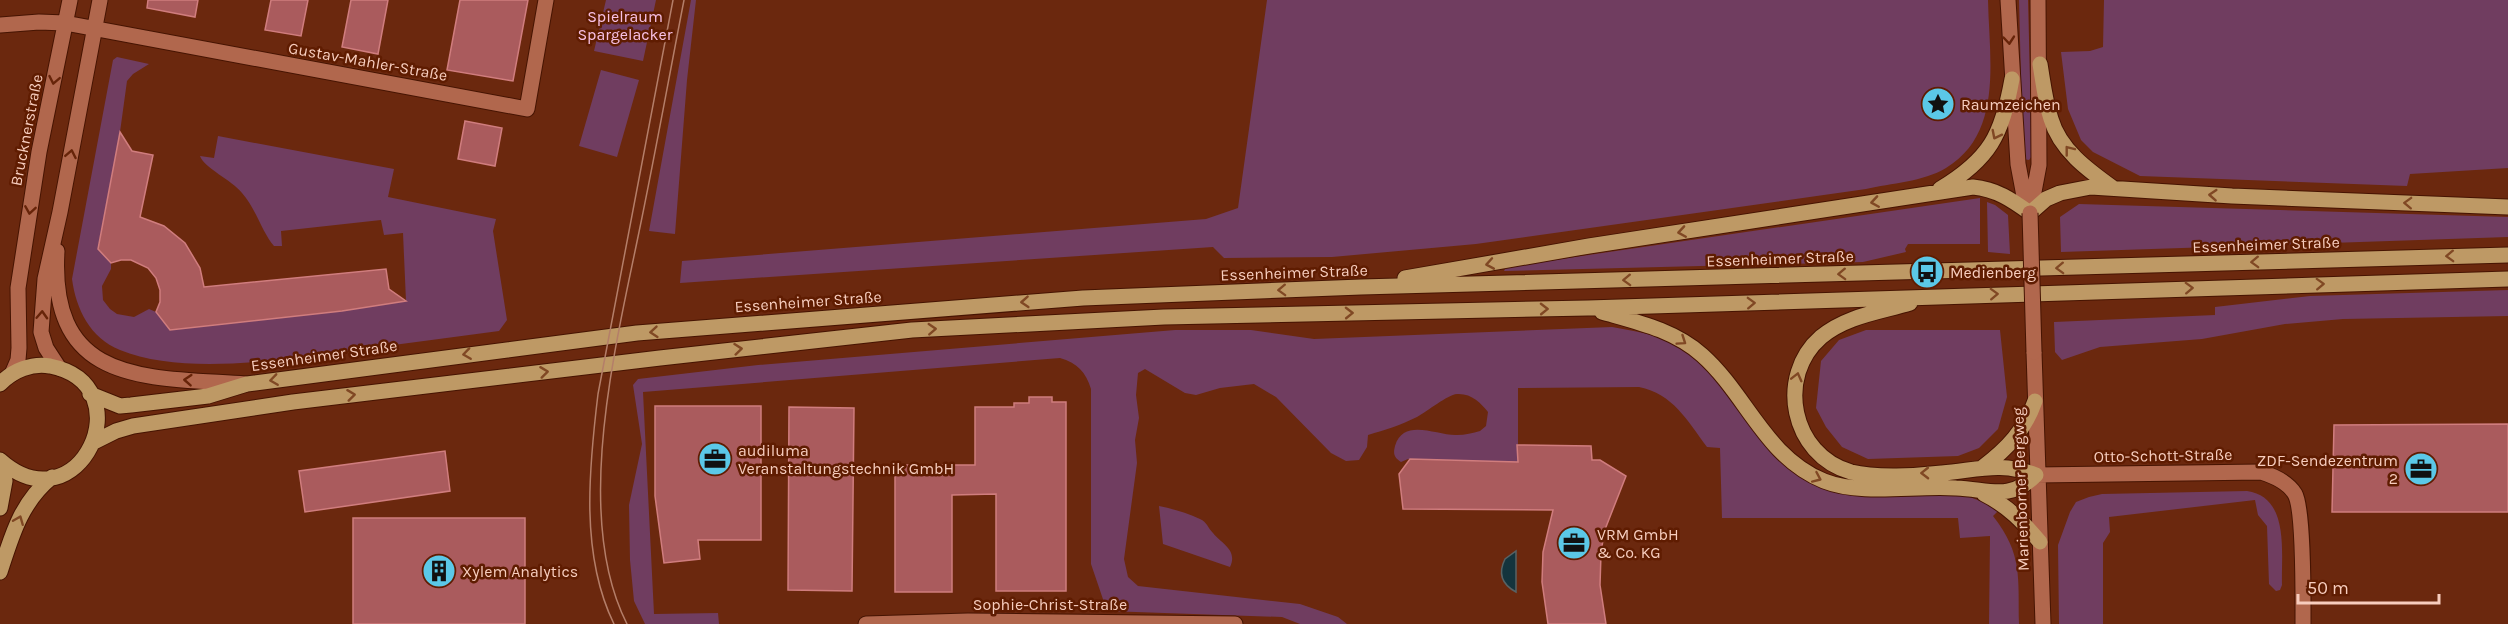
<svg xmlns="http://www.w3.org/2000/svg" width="2508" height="624" font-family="Karla,sans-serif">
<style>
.green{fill:#703d60}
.water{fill:#14343d;stroke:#586264;stroke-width:1.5}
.building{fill:#aa5b5d;stroke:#d07d7e;stroke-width:1.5}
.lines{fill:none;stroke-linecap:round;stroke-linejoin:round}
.minor-casing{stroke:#461402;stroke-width:17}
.major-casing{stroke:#461402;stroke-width:17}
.minor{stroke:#b1674d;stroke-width:15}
.major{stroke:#be9965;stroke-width:15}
.tram{stroke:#b47e69;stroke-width:1.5}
.minor-bridge-casing{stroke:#461402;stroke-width:17;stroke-linecap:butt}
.minor-bridge{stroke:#b1674d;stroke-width:15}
.oneway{stroke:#672409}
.oneway2{stroke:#804824}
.labels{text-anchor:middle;stroke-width:5;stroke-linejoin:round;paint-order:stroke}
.park-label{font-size:16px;fill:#f8c1e5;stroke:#5f1c01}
.street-label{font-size:16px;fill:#f7cdbe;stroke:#5f1c01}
.poi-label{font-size:16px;fill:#f7cdbe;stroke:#5f1c01;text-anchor:start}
</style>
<rect width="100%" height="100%" fill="#6b280e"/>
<!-- green -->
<path class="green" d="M606,0H656L643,61L594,51Z
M691,0H696L687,80L675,234L649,231Z
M1267,0H1988C1989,58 2004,133 1946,168C1923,182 1891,183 1866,189L1476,244L1332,257L1224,258L1213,247L680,283L682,261L1206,219L1238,208Z
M2019,0H2028L2032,156L2029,160L2023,159Z
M2104,0H2508V168L2410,174L2407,186L2140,176L2093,152L2081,140L2068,109L2061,52L2090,51L2103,47Z
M117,57L149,64L133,74L127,81L120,132L98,248L111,263V269L102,286L103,300L110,309L117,314L134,317L149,309L156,312L170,330L342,311L406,301L403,233L384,235L381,220L281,231L282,246H274C263,234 255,207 242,193C232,180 204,168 200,156L214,158L218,136L394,169L388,197L496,219L493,231L507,320L499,331C454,337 409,343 363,349C295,358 185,377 120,350C90,338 76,309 72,279L113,60Z
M601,70L639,80L617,157L579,146Z
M1980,198V244H1908L1905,249L1906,252L1863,262L1504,271L1506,267Z
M1987,202L1995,205L2008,215L2010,254L1988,252Z
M2079,204L2508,217V237L2061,252L2060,217Z
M2508,290V316L2343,319L2285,324L2202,339L2100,347L2062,360L2055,352L2054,322L2215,315V307L2310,296Z
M1612,327C1634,331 1655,334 1674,344C1730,375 1749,447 1806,480L1962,494L1988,504L1998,511L1993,516C2023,554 2018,578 2019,624H1989L1990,536L1960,538L1958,518H1722L1720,448L1707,447C1687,420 1673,394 1639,387L1518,388V462L1408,459L1401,462C1394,457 1393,454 1395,446C1404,417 1437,436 1457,435C1465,435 1473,433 1480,431L1486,426L1488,412C1481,403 1471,393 1457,394C1447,395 1428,411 1417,417C1401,425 1385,430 1368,435L1367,447L1359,460L1346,461L1331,453L1276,397L1254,384L1220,388L1196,395L1185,393L1145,369L1138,373L1136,395L1139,418L1135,440L1137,463L1124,559L1128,577L1138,586L1300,604L1338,617L1347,624H1300L1282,617L1107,611L1091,564V389C1086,372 1077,363 1060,358L643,392L654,614L718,613L719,624H645L634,601L630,560L629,505L642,444L633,385L638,379L758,365L1175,330H1251L1314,339Z
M1866,330H2000L2007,397L1998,429L1979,448L1958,456L1868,459L1842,447L1826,427L1816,408L1821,361L1839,340Z
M2247,491C2290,497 2281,553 2282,585L2280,590L2276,591L2269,584L2267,526L2258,515L2255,500L2109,517L2110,532L2103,543V624H2059L2058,545L2070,512L2076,502L2089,497L2102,494Z
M1159,506C1173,509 1188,513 1200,519C1207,522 1208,528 1213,533C1222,544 1238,550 1230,567L1163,544Z"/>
<!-- water -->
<path class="water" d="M1516,551V592C1501,584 1498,573 1505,559Z"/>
<!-- building -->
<path class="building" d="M148,0H198L195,17L147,8Z
M271,0H308L301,36L265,30Z
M351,0H388L378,54L342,47Z
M460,0H528L513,81L447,70Z
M465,121L502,128L495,166L458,159Z
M120,132L132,151L153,155L140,217L164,226L185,243L200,268L204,287L386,269L389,289L406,301L342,311L170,330L156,312L160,302V290L156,278L148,268L131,260H121L111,263L98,249Z
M1029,397H1052V402H1066V591H996V494L952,495V592H895V465H975V407H1014V403H1029Z
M655,406H761V540H698L700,559L664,563L655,496Z
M789,407L854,408L852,591L788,590Z
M2508,424V512H2332L2334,425Z
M1517,445L1591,446L1592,460H1600L1626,476L1604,532L1601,554L1600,585L1606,624H1548L1542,582L1543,552L1553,510L1403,509L1399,474L1410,459L1518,462Z
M445,451L450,491L305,512L299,471Z
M353,518H525V624H353Z"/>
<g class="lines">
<defs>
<path id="minor" d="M2008,0L2018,164L2024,196L2030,213
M0,25L39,22L65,23L527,109L546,0
M2030,213L2039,165L2038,0
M57,251C49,385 145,377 245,384
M2034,352L2043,624
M59,368L46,348L41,332L45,279L60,212L100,0
M12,374L18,360L19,348L18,288L39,152L70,0
M2036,475L2261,472C2274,476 2288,482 2295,494C2304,510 2303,601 2303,624
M866,624L968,621L1235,624"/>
<path id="major" d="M2040,64C2043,82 2045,101 2051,119C2060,150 2088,170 2113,188
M1940,189C1990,159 2002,135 2012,79
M1405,278L1589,246L1973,187C1996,189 2012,200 2030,213L2046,199L2060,193L2091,187L2232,196L2508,207
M1602,312C1637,322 1674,330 1702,355C1747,395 1765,457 1824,481C1862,496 1915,485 1956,488C1989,489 2009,502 2036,475C2001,461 1978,470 1942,473C1917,476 1875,478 1851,472C1791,455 1776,376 1821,337C1846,316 1880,312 1910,303
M0,384C13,370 32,363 50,366C146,385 79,530 0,460
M90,394L120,406L131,405L208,396L247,384L637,333L1083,298L1361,287L2508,255
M94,442L116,431L133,426L293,402L660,358L912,330L1164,317L1588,308L2508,279
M1983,467C2007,449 2025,430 2035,401
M1984,494C2008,506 2023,522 2040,542
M0,508L5,481L1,461
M0,572C12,535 21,502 52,477"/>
</defs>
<!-- minor casing -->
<use href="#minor" class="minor-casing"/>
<!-- major casing -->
<use href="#major" class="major-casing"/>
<!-- minor -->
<use href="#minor" class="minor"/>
<!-- major -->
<use href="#major" class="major"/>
<!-- tram -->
<path class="tram" d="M614,624C580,555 589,468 598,394L673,0
M627,624C572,516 616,345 639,232C655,155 669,77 684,0"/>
<defs>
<path id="minor-bridge" d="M2030,213L2034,352"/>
</defs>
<!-- minor-bridge casing -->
<use href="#minor-bridge" class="minor-bridge-casing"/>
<!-- minor-bridge -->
<use href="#minor-bridge" class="minor-bridge"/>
</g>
<!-- one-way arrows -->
<defs><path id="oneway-chevron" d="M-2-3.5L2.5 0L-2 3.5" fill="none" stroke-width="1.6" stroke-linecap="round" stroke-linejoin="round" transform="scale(1.5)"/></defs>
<g class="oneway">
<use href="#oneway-chevron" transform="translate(2009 40) rotate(85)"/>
<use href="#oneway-chevron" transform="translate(54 80) rotate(101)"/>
<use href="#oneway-chevron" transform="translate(71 154) rotate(-79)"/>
<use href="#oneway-chevron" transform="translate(30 210) rotate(99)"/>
<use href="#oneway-chevron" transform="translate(42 315) rotate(-87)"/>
<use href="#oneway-chevron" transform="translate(188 380) rotate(-176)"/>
</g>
<g class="oneway2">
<use href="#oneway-chevron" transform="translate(1996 135) rotate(117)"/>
<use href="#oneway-chevron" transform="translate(2069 150) rotate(-128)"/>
<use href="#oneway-chevron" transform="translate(2213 195) rotate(-176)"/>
<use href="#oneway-chevron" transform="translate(1875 202) rotate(171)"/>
<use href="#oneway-chevron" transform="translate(2408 203) rotate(-178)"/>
<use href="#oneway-chevron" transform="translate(1682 232) rotate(171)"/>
<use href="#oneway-chevron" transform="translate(2450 256) rotate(178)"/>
<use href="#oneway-chevron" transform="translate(2255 262) rotate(178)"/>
<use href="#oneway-chevron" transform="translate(1490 264) rotate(170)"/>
<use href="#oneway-chevron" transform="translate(2060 268) rotate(178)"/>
<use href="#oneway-chevron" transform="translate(1842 274) rotate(178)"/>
<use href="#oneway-chevron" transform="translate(1627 280) rotate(178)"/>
<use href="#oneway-chevron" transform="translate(2320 284) rotate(-2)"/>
<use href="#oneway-chevron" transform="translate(2189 288) rotate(-2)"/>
<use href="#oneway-chevron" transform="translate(1282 290) rotate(178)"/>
<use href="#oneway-chevron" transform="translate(1994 294) rotate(-2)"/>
<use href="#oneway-chevron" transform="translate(1025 302) rotate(176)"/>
<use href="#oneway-chevron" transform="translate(1751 303) rotate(-2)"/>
<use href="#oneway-chevron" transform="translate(1544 309) rotate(-1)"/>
<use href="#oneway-chevron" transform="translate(1349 313) rotate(-1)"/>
<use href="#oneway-chevron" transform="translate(932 329) rotate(-3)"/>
<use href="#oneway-chevron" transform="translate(654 332) rotate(175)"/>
<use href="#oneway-chevron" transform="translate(1682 341) rotate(34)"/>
<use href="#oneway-chevron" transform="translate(738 349) rotate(-6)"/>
<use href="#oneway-chevron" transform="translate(467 354) rotate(172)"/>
<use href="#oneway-chevron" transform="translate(544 372) rotate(-7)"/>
<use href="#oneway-chevron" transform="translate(1797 377) rotate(-76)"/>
<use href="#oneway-chevron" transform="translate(274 380) rotate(172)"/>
<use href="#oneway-chevron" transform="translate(351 395) rotate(-7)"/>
<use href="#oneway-chevron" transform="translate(1925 473) rotate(179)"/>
<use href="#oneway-chevron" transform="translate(1817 478) rotate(24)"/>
<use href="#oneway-chevron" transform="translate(19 520) rotate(-68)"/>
</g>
<!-- icons -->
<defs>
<symbol id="sight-disc" viewBox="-11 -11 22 22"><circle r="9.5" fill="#5bc8e7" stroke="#5f1c01"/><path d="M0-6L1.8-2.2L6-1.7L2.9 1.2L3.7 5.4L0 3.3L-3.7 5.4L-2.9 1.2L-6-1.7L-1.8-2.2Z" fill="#111"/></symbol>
<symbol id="bus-disc" viewBox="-11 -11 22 22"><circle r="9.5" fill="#5bc8e7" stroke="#5f1c01"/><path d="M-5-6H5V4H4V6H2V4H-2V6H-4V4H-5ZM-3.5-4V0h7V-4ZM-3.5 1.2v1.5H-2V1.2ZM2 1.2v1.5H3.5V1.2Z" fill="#111"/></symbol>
<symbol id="office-disc" viewBox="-11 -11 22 22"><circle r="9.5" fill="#5bc8e7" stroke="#5f1c01"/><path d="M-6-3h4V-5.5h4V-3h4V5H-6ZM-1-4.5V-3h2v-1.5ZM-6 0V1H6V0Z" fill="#111"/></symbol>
<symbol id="building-disc" viewBox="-11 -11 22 22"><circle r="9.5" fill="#5bc8e7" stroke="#5f1c01"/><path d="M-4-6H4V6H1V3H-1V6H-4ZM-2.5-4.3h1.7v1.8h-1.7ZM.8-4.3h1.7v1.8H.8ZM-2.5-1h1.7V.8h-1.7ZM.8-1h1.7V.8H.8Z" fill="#111"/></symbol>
</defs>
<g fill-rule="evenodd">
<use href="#sight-disc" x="1919" y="85" width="38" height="38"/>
<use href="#bus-disc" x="1908" y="253" width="38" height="38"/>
<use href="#office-disc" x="696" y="440" width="38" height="38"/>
<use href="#office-disc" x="2402" y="450" width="38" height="38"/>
<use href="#office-disc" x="1555" y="524" width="38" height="38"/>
<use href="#building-disc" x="420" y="552" width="38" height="38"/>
</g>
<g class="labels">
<!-- park labels -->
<g class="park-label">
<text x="625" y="22">Spielraum<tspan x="625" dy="18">Spargelacker</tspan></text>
</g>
<!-- street labels -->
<g class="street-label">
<text transform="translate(368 61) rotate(10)" y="6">Gustav-Mahler-Straße</text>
<text transform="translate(26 130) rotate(-79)" y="6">Brucknerstraße</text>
<text transform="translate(2266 244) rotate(-2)" y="6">Essenheimer Straße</text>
<text transform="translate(1780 258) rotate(-2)" y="6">Essenheimer Straße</text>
<text transform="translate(1294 272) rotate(-2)" y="6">Essenheimer Straße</text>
<text transform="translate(808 301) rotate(-4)" y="6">Essenheimer Straße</text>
<text transform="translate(324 355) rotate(-8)" y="6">Essenheimer Straße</text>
<text transform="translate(2163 455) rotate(-1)" y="6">Otto-Schott-Straße</text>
<text transform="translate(2020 489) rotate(-92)" y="6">Marienborner Bergweg</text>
<text x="1050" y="610">Sophie-Christ-Straße</text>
</g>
<!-- poi labels -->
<g class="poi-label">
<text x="1961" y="110">Raumzeichen</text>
<text x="1950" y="278">Medienberg</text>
<text x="738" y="456">audiluma<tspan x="738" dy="18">Veranstaltungstechnik GmbH</tspan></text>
<text x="2398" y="466" text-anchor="end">ZDF-Sendezentrum<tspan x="2398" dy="18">2</tspan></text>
<text x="1597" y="540">VRM GmbH<tspan x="1597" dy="18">&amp; Co. KG</tspan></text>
<text x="462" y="577">Xylem Analytics</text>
</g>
</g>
<!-- scale -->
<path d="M2298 594v9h141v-9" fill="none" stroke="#f7cdbe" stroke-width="3"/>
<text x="2307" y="594" font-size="18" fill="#f7cdbe" stroke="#5f1c01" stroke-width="4.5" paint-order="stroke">50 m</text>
</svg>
